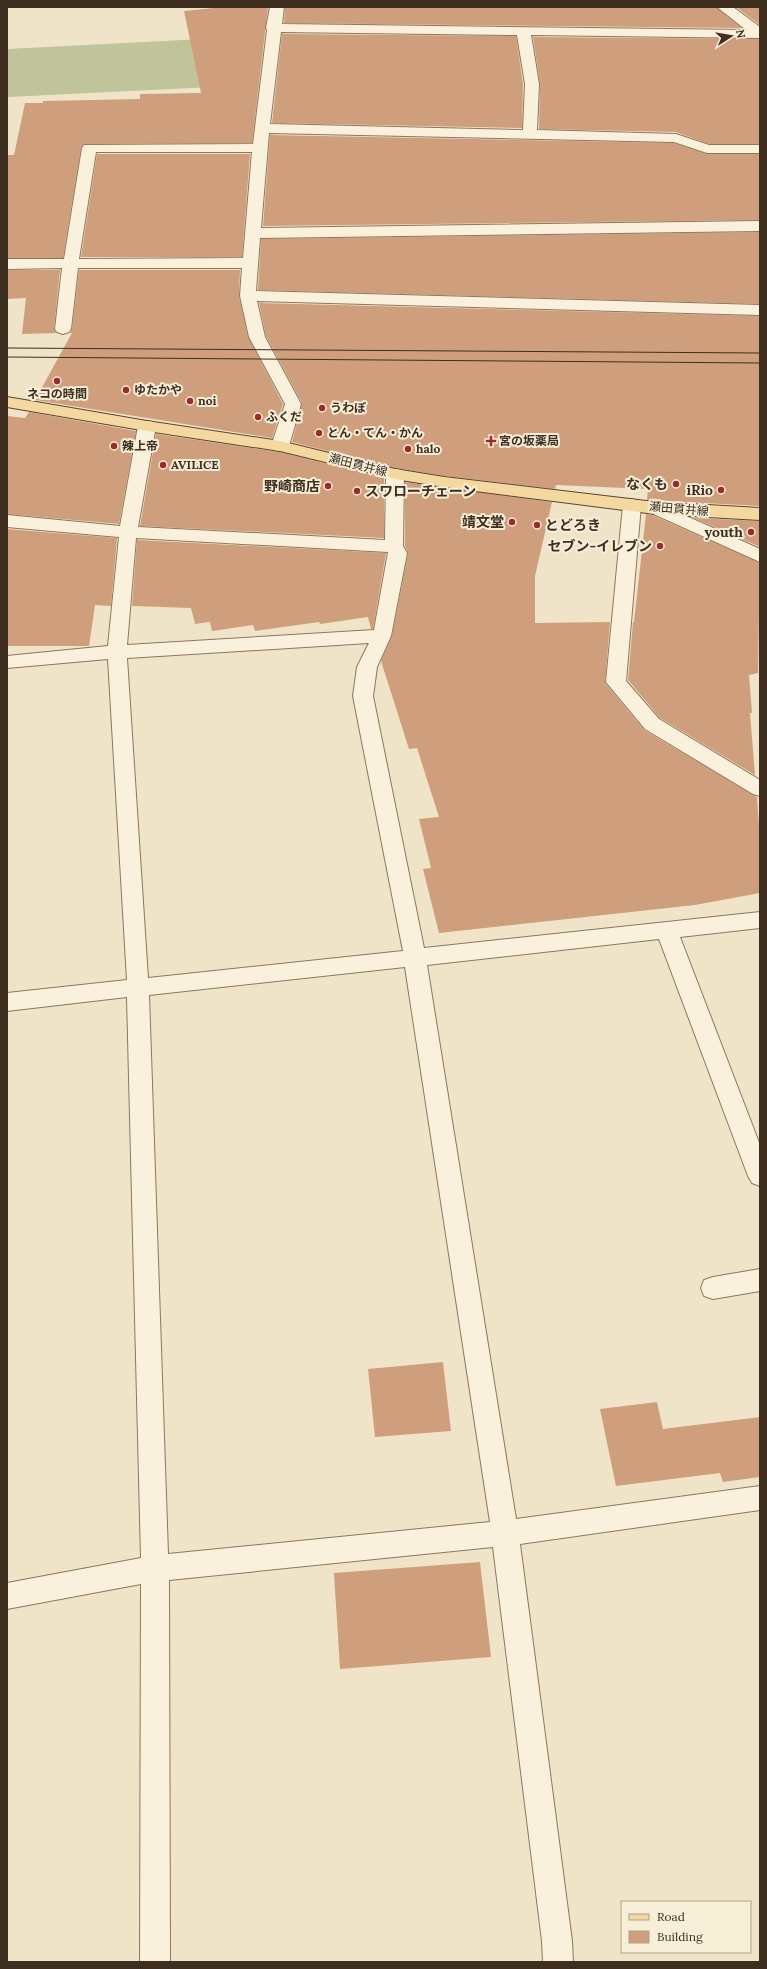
<svg xmlns="http://www.w3.org/2000/svg" width="767" height="1969" font-family="Lora,'Noto Sans JP',serif">
<style>
.cemetery{fill:#bfc49a}
.building{fill:#cf9f7d}
.lines{fill:none;stroke-linecap:round;stroke-linejoin:round}
.minor-casing{stroke:#8d765c;stroke-width:2}
.major-casing{stroke:#5b4430;stroke-width:2}
.minor{fill:#faf1dc;fill-rule:evenodd}
.major{fill:#f3d9a0;fill-rule:evenodd}
.tram{stroke:#3d2e20;stroke-width:1}
.poi-dot{fill:#9e2a2b;stroke:#f7eed8;stroke-width:1.5}
.labels{text-anchor:middle;stroke-width:4;stroke-linejoin:round;paint-order:stroke}
.far-poi-label{font-size:12px;font-weight:bold;fill:#3d2e20;stroke:#f7eed8;text-anchor:start}
.far-street-label{font-size:12px;fill:#3d2e20;stroke:#f7eed8}
.poi-label{font-size:14px;font-weight:bold;fill:#3d2e20;stroke:#f7eed8;text-anchor:end}
</style>
<rect width="100%" height="100%" fill="#f0e4c8"/>
<!-- cemetery -->
<path class="cemetery" d="M260,36L254,85L8,97L7,100V49Z"/>
<!-- building -->
<path class="building" d="M224,7H268L252,143L84,144L81,148L63,258H7V155H14L25,103H43V101L140,99V94L201,93L184,11Z
M285,7H716L742,28L284,23Z
M736,7H760V25Z
M282,34L516,36L523,84L522,128L272,123Z
M533,37L760,39V144H709L676,132L539,129L540,84Z
M270,135L674,143L707,154H760V220L263,226Z
M97,154H250L242,257H81Z
M760,232V304L258,290L261,239Z
M7,270H60L54,329L56,333L22,334L26,298L7,299Z
M79,270H240L239,296L248,337L283,404L272,438L35,400L72,333H70L72,329Z
M259,303L760,316V506L647,500L648,489L556,485L555,489L444,476L395,468L292,442L302,403L266,336Z
M29,412L136,431L119,524L7,514V416L25,418Z
M156,434L280,452L384,478V538L140,526Z
M405,482L552,502L535,576V623L610,622L605,683L644,730L757,797L760,839V893L695,905L439,933L423,869L431,868L419,819L439,817L417,748L409,749L381,661L392,636L408,553L405,546Z
M646,514L652,515L760,563L758,673L749,675L752,713H750L755,775L660,718L628,680L633,622H634Z
M694,518L760,521V547Z
M7,529L117,538L111,606L95,605L89,646H7Z
M137,540L386,553L373,629H371L368,617L320,624L319,622L255,631L253,625L212,631L210,622L195,624L191,608L132,606Z
M443,1362L451,1431L375,1437L368,1369Z
M657,1402L663,1429L760,1417V1477L723,1482L720,1473L616,1486L600,1409Z
M480,1562L491,1657L340,1669L334,1573Z"/>
<g class="lines">
<defs>
<path id="minor" d="M270,7H284L282,24L746,30L717,7H733L760,27V38L531,35L539,84L537,130L676,134L709,145H760V153H707L674,142L269,133L261,228L760,221V231L260,238L256,291L760,305V315L257,301L265,337L301,404L289,446L286,450L280,451L274,450L271,446L285,404L249,337L240,296L242,268H78L71,329L69,332L63,334L57,332L55,329L62,268L7,269V259H64L82,148L84,145L253,144L267,30L266,28ZM281,32L517,35L525,84L523,130L270,124ZM96,152H252L243,258L79,259Z
M147,421L153,422L156,426L138,527L385,540L386,474L389,470L395,469L401,470L404,474L403,546L407,553L391,636L377,667L373,696L424,948L760,912V928L680,937L760,1145V1186L752,1183L748,1176L659,939L427,965L516,1519L760,1486V1510L520,1544L572,1941L573,1962H543L542,1941L493,1547L169,1580L170,1962H140L141,1584L7,1609V1583L141,1558L127,997L7,1011V993L127,980L108,659L7,668V656L108,646L119,537L7,527V515L120,526L138,426L141,422ZM136,538L388,552L374,630L127,645ZM369,643L357,667L353,696L403,951L148,978L127,658ZM405,967L490,1522L168,1554L149,995Z
M632,499L638,501L641,505L626,681L659,719L760,780V796L753,794L645,729L606,682L623,505L626,501Z
M655,502L760,549V562L649,512L646,508L649,504Z
M760,1269V1291L713,1299L704,1296L701,1288L704,1280L713,1277Z"/>
<path id="major" d="M7,397L147,421L280,441L395,469L444,477L655,502L760,508V520L655,514L444,487L395,479L280,451L147,431L7,407Z"/>
</defs>
<!-- minor casing -->
<use href="#minor" class="minor-casing"/>
<!-- major casing -->
<use href="#major" class="major-casing"/>
<!-- minor -->
<use href="#minor" class="minor"/>
<!-- major -->
<use href="#major" class="major"/>
<!-- tram -->
<path class="tram" d="M7,348L760,353
M7,357L760,363"/>
</g>
<!-- markers -->
<g class="poi-dot">
<circle cx="57" cy="381" r="4"/>
<circle cx="126" cy="390" r="4"/>
<circle cx="190" cy="401" r="4"/>
<circle cx="322" cy="408" r="4"/>
<circle cx="258" cy="417" r="4"/>
<circle cx="319" cy="433" r="4"/>
<path d="M489 435h4v4h4v4h-4v4h-4v-4h-4v-4h4z"/>
<circle cx="114" cy="446" r="4"/>
<circle cx="408" cy="449" r="4"/>
<circle cx="163" cy="465" r="4"/>
<circle cx="676" cy="484" r="4"/>
<circle cx="328" cy="486" r="4"/>
<circle cx="721" cy="490" r="4"/>
<circle cx="357" cy="491" r="4"/>
<circle cx="512" cy="522" r="4"/>
<circle cx="537" cy="525" r="4"/>
<circle cx="751" cy="532" r="4"/>
<circle cx="660" cy="546" r="4"/>
</g>
<g class="labels">
<!-- far-poi labels -->
<g class="far-poi-label">
<text x="134" y="394">ゆたかや</text>
<text x="57" y="398" text-anchor="middle">ネコの時間</text>
<text x="198" y="405">noi</text>
<text x="330" y="412">うわぽ</text>
<text x="266" y="421">ふくだ</text>
<text x="327" y="437">とん・てん・かん</text>
<text x="499" y="445">宮の坂薬局</text>
<text x="122" y="450">辣上帝</text>
<text x="416" y="453">halo</text>
<text x="171" y="469">AVILICE</text>
</g>
<!-- far-street labels -->
<g class="far-street-label">
<text transform="translate(358 465) rotate(14)" y="4">瀬田貫井線</text>
<text transform="translate(679 509) rotate(5)" y="4">瀬田貫井線</text>
</g>
<!-- poi labels -->
<g class="poi-label">
<text x="668" y="489">なくも</text>
<text x="320" y="491">野崎商店</text>
<text x="713" y="495">iRio</text>
<text x="365" y="496" text-anchor="start">スワローチェーン</text>
<text x="504" y="527">靖文堂</text>
<text x="545" y="530" text-anchor="start">とどろき</text>
<text x="743" y="537">youth</text>
<text x="652" y="551">セブン-イレブン</text>
</g>
</g>
<!-- border -->
<rect width="767" height="1969" fill="none" stroke="#3d2e20" stroke-width="16"/>
<!-- legend -->
<rect x="621" y="1901" width="130" height="52" fill="#f7eed8" stroke="#ada18e"/>
<rect x="629" y="1914" width="20" height="6" fill="#f3d9a0" stroke="#ada18e"/>
<text x="657" y="1921" font-size="12" fill="#3d2e20">Road</text>
<rect x="629" y="1931" width="20" height="12" fill="#cf9f7d" stroke="#ada18e"/>
<text x="657" y="1941" font-size="12" fill="#3d2e20">Building</text>
<!-- north arrow -->
<g transform="translate(731 36) rotate(78)" stroke="#f7eed8" stroke-width="3" paint-order="stroke">
<path d="M0-3L7 15L0 10L-7 15Z" fill="#3d2e20"/>
<text y="-6" font-size="11" font-weight="bold" text-anchor="middle" fill="#3d2e20">N</text>
</g>
</svg>
